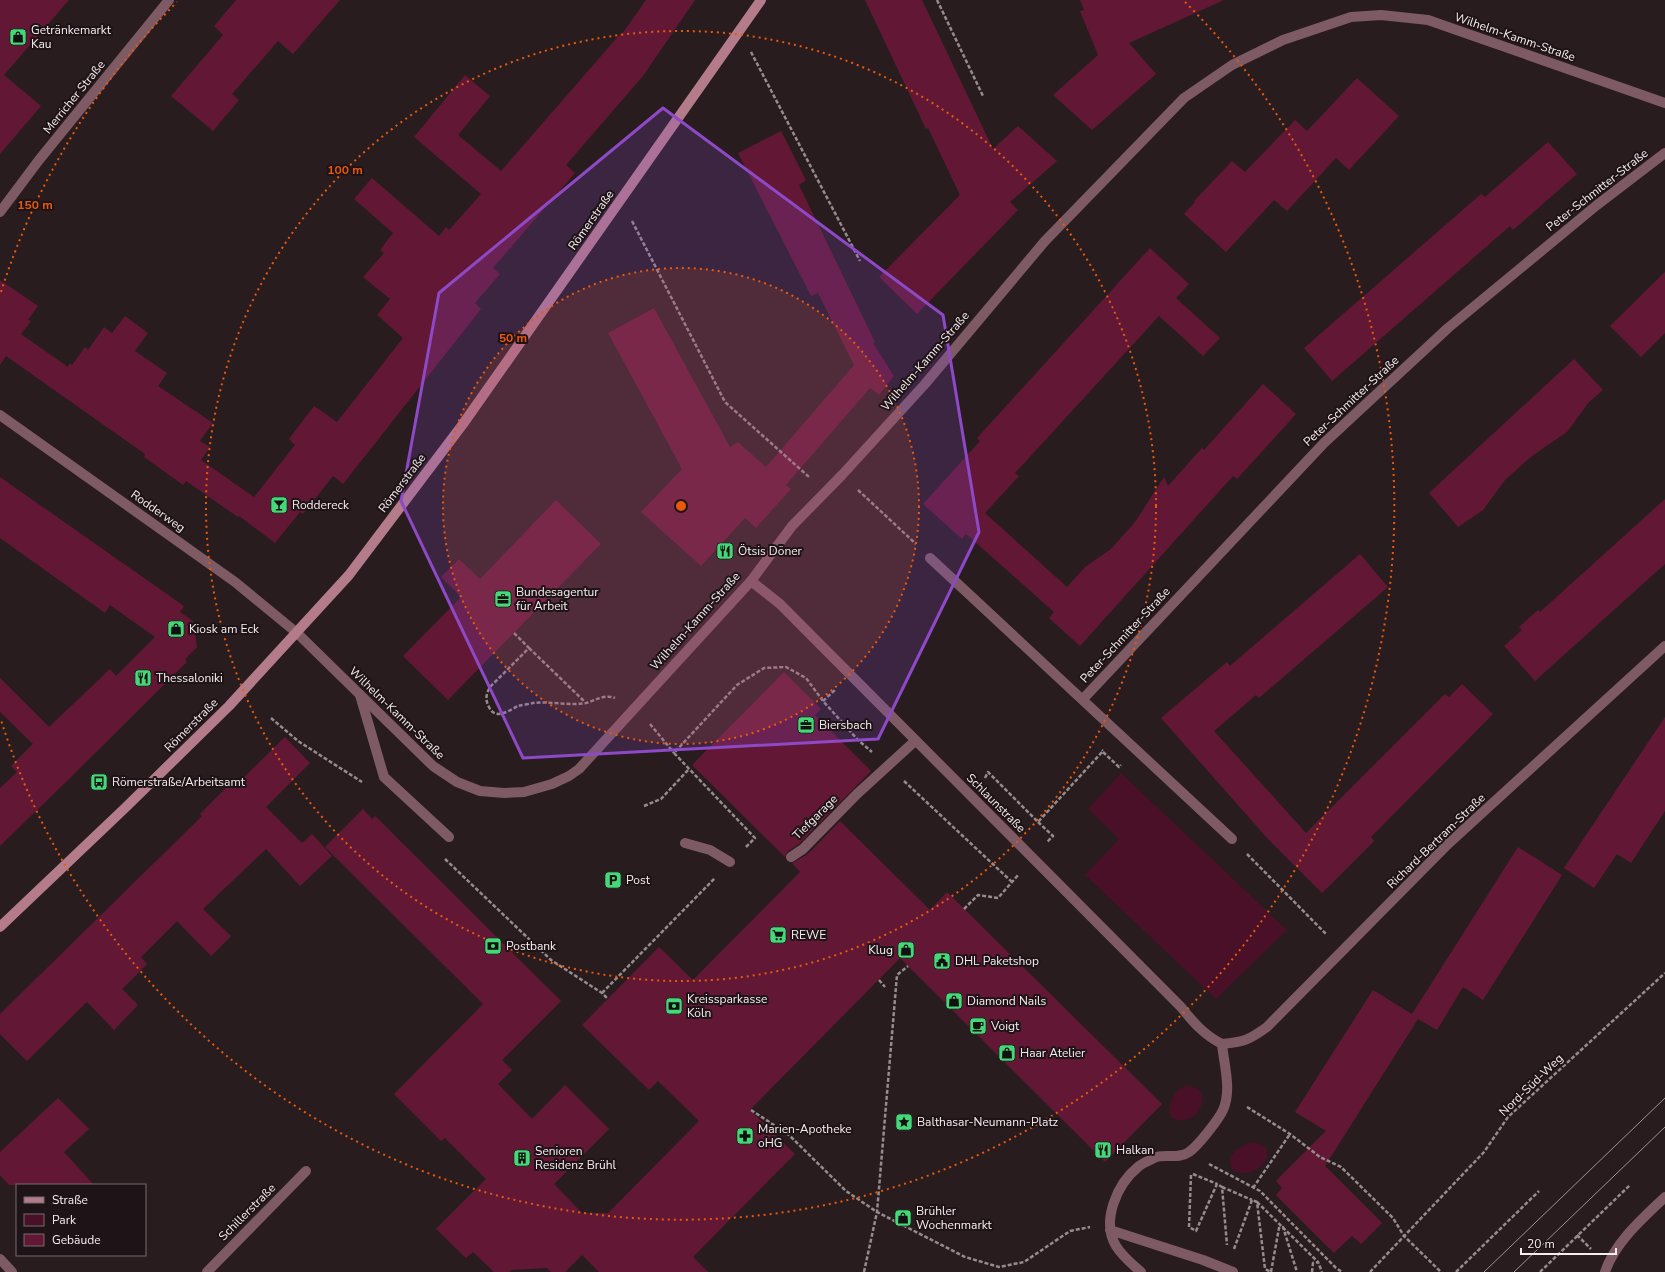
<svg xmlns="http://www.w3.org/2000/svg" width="1665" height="1272" font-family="'Nunito Sans',sans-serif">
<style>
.green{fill:#4a1027}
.building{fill:#621835}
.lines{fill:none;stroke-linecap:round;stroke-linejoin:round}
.path{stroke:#968c8e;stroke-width:2.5;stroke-dasharray:4 2;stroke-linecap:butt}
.lane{stroke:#7e5a64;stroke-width:10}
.street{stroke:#7e5a64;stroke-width:10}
.secondary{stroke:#b47b8b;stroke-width:10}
.tram{stroke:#9c9194;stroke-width:1}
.marked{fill:#8d49c6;fill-opacity:0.2;stroke:#8d49c6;stroke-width:3;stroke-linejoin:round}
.ring{fill:none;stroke:#e8590c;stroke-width:2;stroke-dasharray:2 4}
.labels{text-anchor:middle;stroke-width:4;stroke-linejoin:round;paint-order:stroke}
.poi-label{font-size:12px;fill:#f6edef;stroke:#1e1316;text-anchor:start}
.street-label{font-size:12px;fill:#f6edef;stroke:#1e1316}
.centre{fill:#e8590c;stroke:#1e1316;stroke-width:2}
.ring-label{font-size:12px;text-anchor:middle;font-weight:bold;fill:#e8590c;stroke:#1e1316;stroke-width:4;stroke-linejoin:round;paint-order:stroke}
</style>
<rect width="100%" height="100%" fill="#281c1f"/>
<!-- green -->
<path class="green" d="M1121,773L1287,930L1216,999L1085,875L1119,839L1088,809Z
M1184,1086C1187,1087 1191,1086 1193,1087C1207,1091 1203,1109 1194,1116C1190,1119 1184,1120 1179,1121L1172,1118L1169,1112C1171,1101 1173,1092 1184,1086Z
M1253,1142L1263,1145L1267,1149V1158C1259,1171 1246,1178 1232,1169C1226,1154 1239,1146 1253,1142Z"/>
<!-- building -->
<path class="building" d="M0,0H69L4,75L41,106L0,154Z
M236,0H340L293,54L278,41L232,94L239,100L213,131L171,96L223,35L214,26Z
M646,0H695L643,76L566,165L575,173L493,268L500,274L475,303L481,309L343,484L333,476L303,514L300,512L275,543L239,516L238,517L186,481L183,485L144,457L145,454L6,356L0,365V280L38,306L28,320L31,321L21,334L68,367L70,363L72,365L85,347L88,350L104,327L112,333L125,316L148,333L135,351L167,373L158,386L213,423L200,441L210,447L201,460L254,497L295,445L289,439L314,406L337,422L403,338L377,315L390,299L363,277L384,253L380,250L393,233L354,199L372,178L439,236L446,227L449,230L481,194L414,137L465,75L490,96L458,135L501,171L621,33L622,34Z
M865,0H922L993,149L1018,126L1057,161L1010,202L1018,210L917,314L879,277L960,195L928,128L926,129Z
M1080,0H1224L1129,43L1156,74L1092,130L1053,95L1098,55L1080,11L1084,10Z
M1357,78L1399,116L1349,170L1336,158L1287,211L1274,200L1226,252L1184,214L1195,202L1194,201L1232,161L1245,172L1295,120L1307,131Z
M781,131L806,180L799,185L875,342L873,343L894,376L879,395L870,388L786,485L791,489L756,528L745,518L701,566L641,512L682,469L608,333L654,308L730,447L738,442L766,467L854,365L818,293L811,296L738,153Z
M1548,142L1577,174L1513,230L1510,226L1332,381L1304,348L1481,194L1485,197Z
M1150,248L1189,284L1176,298L1220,338L1203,356L1159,316L1015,473L1019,476L985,513L1067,587L1085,567L1111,549L1135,522L1164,477L1168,486L1202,448L1204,450L1263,384L1296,414L1237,479L1233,476L1080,646L1049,618L1054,612L966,534L962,539L923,504L980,441L977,438Z
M1665,272V333L1641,357L1610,326Z
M1574,359L1603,390L1589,402L1567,432L1532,456L1505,480L1483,510L1458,527L1429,493Z
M0,477L184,606L180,612L193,621L197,647L185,659L187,662L69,779L0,846V788L17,772L11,766L33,744L0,712V678L49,727L110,669L116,676L155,637L110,605L105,613L0,538Z
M1665,499V564L1535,681L1504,646L1522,630L1519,627L1538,610L1540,612Z
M556,500L601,544L448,700L403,656L461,597L441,577L459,559L480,579Z
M1360,554L1388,587L1259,698L1256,695L1214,731L1306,833L1445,694L1449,697L1462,684L1493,714L1371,837L1374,841L1322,893L1268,839L1161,718L1227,662L1230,666Z
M784,672L821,709L815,715L871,771L799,844L787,852L785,857L692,765Z
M1665,717V811L1631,863L1617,854L1594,888L1564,868Z
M285,737L310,763L266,807L302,843L312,834L332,856L300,886L266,849L203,909L231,936L211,956L177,921L141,957L147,964L122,989L138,1005L114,1030L87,1002L27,1061L0,1034V1014L202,816L200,814L231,783L234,787Z
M363,809L372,819L375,816L561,1001L502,1060L512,1070L498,1084L532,1119L565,1085L609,1129L554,1184L582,1213H608L699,1121L658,1081L649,1090L582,1025L659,947L693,980L800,872L792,863L808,854L840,821L930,910L947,892L1162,1104L1105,1162L900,958L750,1110L795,1154L693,1257L708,1272H599L582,1255L565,1272H551L547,1268L511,1270L509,1272H494L473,1252L466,1258L436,1229L486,1179L445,1138L441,1141L394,1094L483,1004L325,847Z
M1518,847L1562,875L1483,1000L1463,987L1437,1030L1418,1019L1325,1166L1382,1223L1361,1244L1352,1236L1334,1253L1276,1195L1282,1188L1276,1181L1326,1131L1295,1112L1373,990L1412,1014Z
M58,1098L89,1129L64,1152L94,1185H9L0,1175V1152Z"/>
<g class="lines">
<!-- path -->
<path class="path" d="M937,0L983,96
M751,52L860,261
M632,221L725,402L809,477
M858,490L916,544
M514,633L529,648L490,687C486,694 485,700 489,707C495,721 510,710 518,706C522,705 529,704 533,703C550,701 568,706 586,703C596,700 605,694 615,698
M529,648L585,702
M823,701L835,690
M271,718L298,741L362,782
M650,724L674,753
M1103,752L1119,767L1121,765
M985,778L988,772L1038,822L1103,751L1102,750
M904,781L1012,882
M644,806L661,799L689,769
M1038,822L1053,836L1047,842
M746,847L755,838L674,753L737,685L764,668L786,667L806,678L823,701L858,740L872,752
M1247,854L1327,935
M445,859L551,960L602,993L608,999
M964,909L978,895L998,898L1019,874
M879,980L885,987
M602,993L715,878
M1247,1107L1290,1134L1320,1157L1341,1167L1393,1218L1404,1236L1441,1272
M751,1110L789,1135L846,1191L877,1212L965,1257L999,1267L1024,1262L1070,1231L1090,1227
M1209,1164L1260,1191L1336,1268L1342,1272
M1193,1174L1217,1184
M1191,1175L1189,1227L1196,1231L1217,1184L1222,1187L1227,1245
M1222,1187L1252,1200
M1253,1188L1290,1134
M1257,1202L1318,1262
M1577,1235L1591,1249
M1234,1249L1252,1200L1257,1202L1265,1269L1271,1272
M864,1272L877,1212L897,975L908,966
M1271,1272L1279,1228L1283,1227L1297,1272
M1312,1272L1313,1263L1318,1262L1322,1272
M1370,1272L1484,1152L1508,1117L1665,973
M1456,1272L1539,1191
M1540,1272L1630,1185"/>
<!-- lane -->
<path class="lane" d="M360,695L384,777L449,837
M685,843L710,850L730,862
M791,857L803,849L857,794L915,741"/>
<!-- street -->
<path class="street" d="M0,212L39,160L169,0
M0,415L235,582L297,633L433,766L457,782L480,791L504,793L524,792L552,784L569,776L579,769L751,581L792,526L842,475L925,384L1045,241L1184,98L1232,65L1283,40L1351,17L1381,15L1428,20L1665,103
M930,558L1232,839
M751,581L780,604L1181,1007C1193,1022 1204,1035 1222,1044
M1083,699L1324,443L1448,328L1597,205L1665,153
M1222,1044C1244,1042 1249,1040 1267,1027L1448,844L1665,646
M1110,1230L1203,1260L1233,1272
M0,1259L12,1272
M207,1272L306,1171
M1141,1272C1133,1265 1122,1256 1116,1246C1101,1221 1117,1184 1138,1167C1142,1163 1149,1161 1154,1158C1164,1153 1178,1160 1189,1152C1198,1146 1219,1119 1223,1110C1232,1090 1224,1065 1222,1044
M1605,1272C1615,1242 1643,1218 1665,1197"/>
<!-- secondary -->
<path class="secondary" d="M0,927L125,808L229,706L349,575L463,424L761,0"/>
<!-- tram -->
<path class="tram" d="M1484,1272L1665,1098
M1514,1272L1665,1127"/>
</g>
<!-- marked area -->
<path class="marked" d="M663,108L943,315L979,532L878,739L523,758L401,501L439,293Z"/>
<!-- distance rings -->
<circle cx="681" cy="506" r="238" fill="#e8590c" fill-opacity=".12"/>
<g class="ring">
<circle cx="681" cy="506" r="238"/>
<circle cx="681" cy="506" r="475"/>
<path d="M1 292A713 713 0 0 1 177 2M1185 2A713 713 0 1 1 1 720"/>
</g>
<!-- icons -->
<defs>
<symbol id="shop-square" viewBox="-11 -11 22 22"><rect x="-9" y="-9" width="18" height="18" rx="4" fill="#46d779" stroke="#1e1316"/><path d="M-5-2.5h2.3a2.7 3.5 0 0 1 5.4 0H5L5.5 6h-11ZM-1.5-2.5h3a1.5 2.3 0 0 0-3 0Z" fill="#111"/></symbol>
<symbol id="bar-square" viewBox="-11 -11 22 22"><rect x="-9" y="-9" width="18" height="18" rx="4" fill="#46d779" stroke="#1e1316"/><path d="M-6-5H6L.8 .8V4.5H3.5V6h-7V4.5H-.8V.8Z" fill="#111"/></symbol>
<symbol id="restaurant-square" viewBox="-11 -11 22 22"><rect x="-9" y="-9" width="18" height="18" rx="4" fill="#46d779" stroke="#1e1316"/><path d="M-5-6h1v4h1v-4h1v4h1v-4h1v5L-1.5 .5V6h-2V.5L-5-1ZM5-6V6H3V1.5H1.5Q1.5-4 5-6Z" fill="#111"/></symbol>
<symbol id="office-square" viewBox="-11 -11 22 22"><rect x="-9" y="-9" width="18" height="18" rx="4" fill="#46d779" stroke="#1e1316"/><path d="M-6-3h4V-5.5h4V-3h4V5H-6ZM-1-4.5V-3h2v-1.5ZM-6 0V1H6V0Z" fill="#111"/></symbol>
<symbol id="bus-square" viewBox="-11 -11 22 22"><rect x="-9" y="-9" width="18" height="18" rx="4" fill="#46d779" stroke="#1e1316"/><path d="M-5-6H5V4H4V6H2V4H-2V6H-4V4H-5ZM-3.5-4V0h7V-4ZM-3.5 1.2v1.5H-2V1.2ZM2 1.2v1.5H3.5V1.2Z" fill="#111"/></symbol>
<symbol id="parking-square" viewBox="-11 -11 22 22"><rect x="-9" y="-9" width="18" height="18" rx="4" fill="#46d779" stroke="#1e1316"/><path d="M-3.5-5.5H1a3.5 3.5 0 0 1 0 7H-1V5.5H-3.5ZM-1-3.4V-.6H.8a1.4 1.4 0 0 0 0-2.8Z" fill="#111"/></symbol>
<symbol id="supermarket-square" viewBox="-11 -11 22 22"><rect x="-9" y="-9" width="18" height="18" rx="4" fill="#46d779" stroke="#1e1316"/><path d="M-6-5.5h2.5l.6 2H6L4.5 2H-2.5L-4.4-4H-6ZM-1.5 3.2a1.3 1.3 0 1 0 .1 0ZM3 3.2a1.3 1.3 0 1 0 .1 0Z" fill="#111"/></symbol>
<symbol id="bank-square" viewBox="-11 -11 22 22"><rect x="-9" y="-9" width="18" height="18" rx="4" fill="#46d779" stroke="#1e1316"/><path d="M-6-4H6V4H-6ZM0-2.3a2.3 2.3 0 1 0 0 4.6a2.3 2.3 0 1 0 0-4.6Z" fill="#111"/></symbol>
<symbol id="civic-square" viewBox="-11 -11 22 22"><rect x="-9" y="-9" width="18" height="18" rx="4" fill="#46d779" stroke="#1e1316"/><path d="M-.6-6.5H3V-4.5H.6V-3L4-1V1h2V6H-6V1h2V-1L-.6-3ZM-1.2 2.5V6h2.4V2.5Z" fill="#111"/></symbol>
<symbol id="cafe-square" viewBox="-11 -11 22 22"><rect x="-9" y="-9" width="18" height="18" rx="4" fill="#46d779" stroke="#1e1316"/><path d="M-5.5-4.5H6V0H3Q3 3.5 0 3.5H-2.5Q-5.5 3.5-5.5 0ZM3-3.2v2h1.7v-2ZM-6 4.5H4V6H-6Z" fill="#111"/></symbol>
<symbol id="sight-square" viewBox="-11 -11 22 22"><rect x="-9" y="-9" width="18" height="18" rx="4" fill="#46d779" stroke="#1e1316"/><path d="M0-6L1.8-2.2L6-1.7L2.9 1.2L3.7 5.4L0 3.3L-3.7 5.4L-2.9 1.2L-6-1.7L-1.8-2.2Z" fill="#111"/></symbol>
<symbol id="pharmacy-square" viewBox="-11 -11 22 22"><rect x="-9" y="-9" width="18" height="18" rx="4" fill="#46d779" stroke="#1e1316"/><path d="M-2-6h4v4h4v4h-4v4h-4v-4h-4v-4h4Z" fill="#111"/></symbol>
<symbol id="building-square" viewBox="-11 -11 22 22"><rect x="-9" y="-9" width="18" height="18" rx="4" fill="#46d779" stroke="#1e1316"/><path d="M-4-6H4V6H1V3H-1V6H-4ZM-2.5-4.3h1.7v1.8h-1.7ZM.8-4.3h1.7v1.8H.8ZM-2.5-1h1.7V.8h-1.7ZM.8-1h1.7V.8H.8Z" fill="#111"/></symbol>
</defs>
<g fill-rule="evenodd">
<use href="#shop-square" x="8" y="27" width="20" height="20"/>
<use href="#bar-square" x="269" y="495" width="20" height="20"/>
<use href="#restaurant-square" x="715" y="541" width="20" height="20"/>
<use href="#office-square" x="493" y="589" width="20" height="20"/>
<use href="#shop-square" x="166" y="619" width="20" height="20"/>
<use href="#restaurant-square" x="133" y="668" width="20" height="20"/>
<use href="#office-square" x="796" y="715" width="20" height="20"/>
<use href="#bus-square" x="89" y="772" width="20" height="20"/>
<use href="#parking-square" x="603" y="870" width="20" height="20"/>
<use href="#supermarket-square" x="768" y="925" width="20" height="20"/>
<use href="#bank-square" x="483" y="936" width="20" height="20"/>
<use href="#shop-square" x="896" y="940" width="20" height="20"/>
<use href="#civic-square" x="932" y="951" width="20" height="20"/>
<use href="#shop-square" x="944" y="991" width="20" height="20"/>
<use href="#bank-square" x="664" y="996" width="20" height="20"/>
<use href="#cafe-square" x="968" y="1016" width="20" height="20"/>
<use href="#shop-square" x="997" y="1043" width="20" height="20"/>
<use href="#sight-square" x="894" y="1112" width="20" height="20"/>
<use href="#pharmacy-square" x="735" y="1126" width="20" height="20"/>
<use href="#restaurant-square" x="1093" y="1140" width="20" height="20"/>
<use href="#building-square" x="512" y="1148" width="20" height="20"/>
<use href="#shop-square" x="893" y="1208" width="20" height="20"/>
</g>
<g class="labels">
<!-- poi labels -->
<g class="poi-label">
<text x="31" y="34">Getränkemarkt<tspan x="31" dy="14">Kau</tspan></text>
<text x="292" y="509">Roddereck</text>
<text x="738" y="555">Ötsis Döner</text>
<text x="516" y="596">Bundesagentur<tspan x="516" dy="14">für Arbeit</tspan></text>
<text x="189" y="633">Kiosk am Eck</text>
<text x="156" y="682">Thessaloniki</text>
<text x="819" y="729">Biersbach</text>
<text x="112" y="786">Römerstraße/Arbeitsamt</text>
<text x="626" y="884">Post</text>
<text x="791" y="939">REWE</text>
<text x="506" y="950">Postbank</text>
<text x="893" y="954" text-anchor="end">Klug</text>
<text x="955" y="965">DHL Paketshop</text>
<text x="687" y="1003">Kreissparkasse<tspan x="687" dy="14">Köln</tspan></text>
<text x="967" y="1005">Diamond Nails</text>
<text x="991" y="1030">Voigt</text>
<text x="1020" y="1057">Haar Atelier</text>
<text x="917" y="1126">Balthasar-Neumann-Platz</text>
<text x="758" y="1133">Marien-Apotheke<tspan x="758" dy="14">oHG</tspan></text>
<text x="1116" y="1154">Halkan</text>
<text x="535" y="1155">Senioren<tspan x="535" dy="14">Residenz Brühl</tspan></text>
<text x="916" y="1215">Brühler<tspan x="916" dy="14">Wochenmarkt</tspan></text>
</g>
<!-- street labels -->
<g class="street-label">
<text transform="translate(1515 37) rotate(19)" y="4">Wilhelm-Kamm-Straße</text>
<text transform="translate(74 97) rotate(-51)" y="4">Merricher Straße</text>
<text transform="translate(1597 190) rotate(-38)" y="4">Peter-Schmitter-Straße</text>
<text transform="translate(591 220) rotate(-55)" y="4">Römerstraße</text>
<text transform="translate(925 361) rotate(-49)" y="4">Wilhelm-Kamm-Straße</text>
<text transform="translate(1351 401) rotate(-43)" y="4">Peter-Schmitter-Straße</text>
<text transform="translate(402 483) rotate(-53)" y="4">Römerstraße</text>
<text transform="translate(158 511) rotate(35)" y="4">Rodderweg</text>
<text transform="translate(695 621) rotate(-48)" y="4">Wilhelm-Kamm-Straße</text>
<text transform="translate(1125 635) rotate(-47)" y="4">Peter-Schmitter-Straße</text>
<text transform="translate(397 713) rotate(44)" y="4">Wilhelm-Kamm-Straße</text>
<text transform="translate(191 725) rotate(-45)" y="4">Römerstraße</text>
<text transform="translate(996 803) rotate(45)" y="4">Schlaunstraße</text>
<text transform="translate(815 817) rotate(-45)" y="4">Tiefgarage</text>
<text transform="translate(1436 841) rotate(-44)" y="4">Richard-Bertram-Straße</text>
<text transform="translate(1531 1085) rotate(-44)" y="4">Nord-Süd-Weg</text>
<text transform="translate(247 1212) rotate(-45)" y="4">Schillerstraße</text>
</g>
</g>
<circle cx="681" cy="506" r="6" class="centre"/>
<g class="ring-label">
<text x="345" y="174">100 m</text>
<text x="35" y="209">150 m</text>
<text x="513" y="342">50 m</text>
</g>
<!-- legend -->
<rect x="16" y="1184" width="130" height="72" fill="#1e1316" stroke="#746a6d"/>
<rect x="24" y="1197" width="20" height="6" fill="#b47b8b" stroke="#746a6d"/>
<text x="52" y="1204" font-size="12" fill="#f6edef">Straße</text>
<rect x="24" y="1214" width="20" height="12" fill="#4a1027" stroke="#746a6d"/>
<text x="52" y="1224" font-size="12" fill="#f6edef">Park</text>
<rect x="24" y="1234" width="20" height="12" fill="#621835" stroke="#746a6d"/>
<text x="52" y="1244" font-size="12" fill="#f6edef">Gebäude</text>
<!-- scale -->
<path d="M1521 1248v6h95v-6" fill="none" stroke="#f6edef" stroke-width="2"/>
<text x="1527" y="1248" font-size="12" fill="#f6edef" stroke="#1e1316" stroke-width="3" paint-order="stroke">20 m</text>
</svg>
